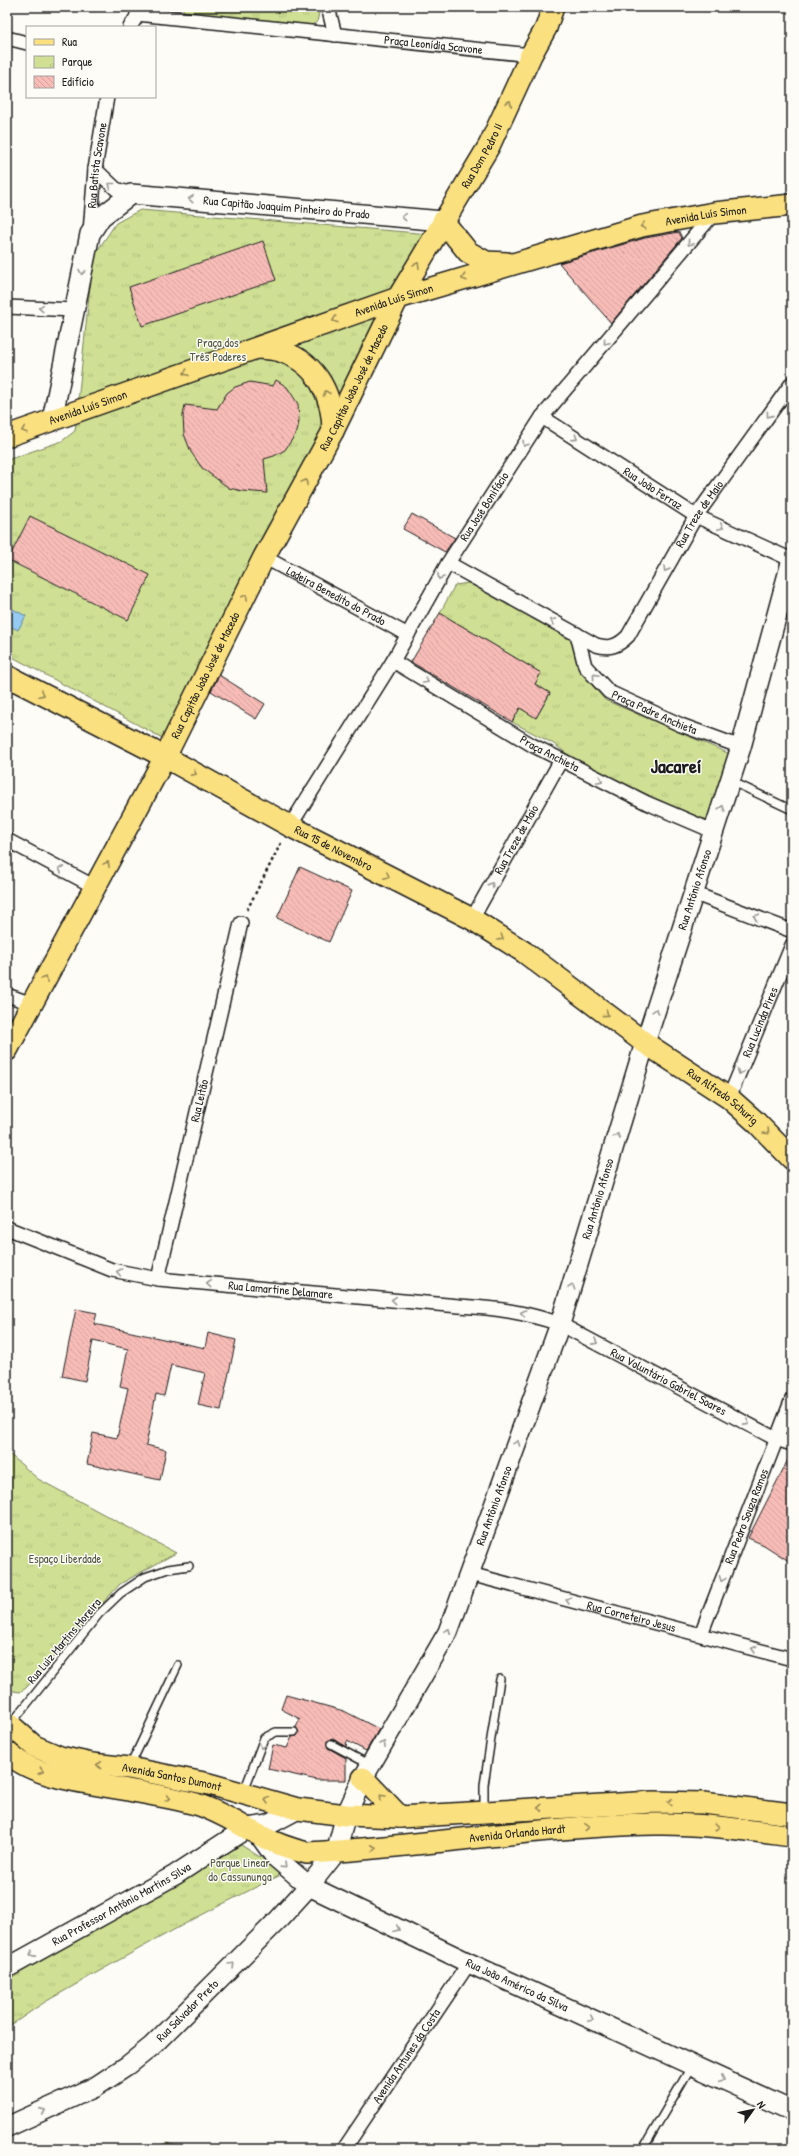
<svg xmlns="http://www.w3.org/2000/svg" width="799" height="2156" font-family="'Patrick Hand',sans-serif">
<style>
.forest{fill:url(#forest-crowns);stroke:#767e58}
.park{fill:url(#park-tufts);stroke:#767e58}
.water{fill:#95caf3;stroke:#65849d}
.building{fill:url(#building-back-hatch);stroke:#1c1c1c}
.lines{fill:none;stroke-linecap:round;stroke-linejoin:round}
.lane-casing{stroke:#1c1c1c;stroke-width:10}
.street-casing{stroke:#1c1c1c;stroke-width:16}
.secondary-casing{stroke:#1c1c1c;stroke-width:22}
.primary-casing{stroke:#1c1c1c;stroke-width:24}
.path{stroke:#1c1c1c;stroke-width:2.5;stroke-dasharray:3 3;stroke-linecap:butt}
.lane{stroke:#fdfcf7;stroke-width:7}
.street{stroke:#fdfcf7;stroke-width:13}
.secondary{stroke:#fdfcf7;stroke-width:19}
.primary{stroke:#fbe080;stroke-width:21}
.oneway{stroke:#978853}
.oneway2{stroke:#989794}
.labels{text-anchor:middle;stroke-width:3;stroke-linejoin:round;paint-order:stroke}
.street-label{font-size:12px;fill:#1c1c1c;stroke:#fdfcf7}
.park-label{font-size:12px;fill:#525740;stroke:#fdfcf7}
.town-label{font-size:20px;font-weight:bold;fill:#1c1c1c;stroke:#fdfcf7}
</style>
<defs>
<pattern id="forest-crowns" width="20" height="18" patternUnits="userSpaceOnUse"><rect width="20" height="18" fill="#cfe094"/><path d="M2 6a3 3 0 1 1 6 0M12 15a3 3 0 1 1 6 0" fill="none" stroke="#b1c07f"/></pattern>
<pattern id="park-tufts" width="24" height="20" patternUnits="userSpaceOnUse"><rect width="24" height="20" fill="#cfe094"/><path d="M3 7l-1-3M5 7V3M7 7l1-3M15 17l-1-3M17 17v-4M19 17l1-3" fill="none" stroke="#b1c07f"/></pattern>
<pattern id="building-back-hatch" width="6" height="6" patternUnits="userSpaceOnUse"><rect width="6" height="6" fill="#f8bcb7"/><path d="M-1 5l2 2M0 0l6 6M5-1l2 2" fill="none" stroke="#d4a19d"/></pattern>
</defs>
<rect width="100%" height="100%" fill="#fdfcf7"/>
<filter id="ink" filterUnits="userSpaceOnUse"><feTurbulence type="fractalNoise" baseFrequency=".025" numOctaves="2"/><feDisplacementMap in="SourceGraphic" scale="8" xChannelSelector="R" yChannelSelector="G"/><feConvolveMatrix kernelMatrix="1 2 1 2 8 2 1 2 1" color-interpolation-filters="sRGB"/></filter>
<g filter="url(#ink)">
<!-- forest -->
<path class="forest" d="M166,2143L189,2149H154Z"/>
<!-- park -->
<path class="park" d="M181,7H318L319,13L317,22L312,25L185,13Z
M140,210L430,234L164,739L7,654V460L62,441L75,431L93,257L116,223Z
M469,583L572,641L579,670L605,700L730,754L711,822L589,770L554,744L512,722L520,708L536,718L550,694L535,684L541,673L440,613L455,585Z
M7,1452L38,1479L176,1553L120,1584L26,1688L20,1692L7,1690Z
M241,1845L285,1873C203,1912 124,1957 45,2002C32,2010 20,2020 7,2027V1975Z"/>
<!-- water -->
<path class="water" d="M7,606L26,616L18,630L7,625Z"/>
<!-- building -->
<path class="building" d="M679,232L682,238L611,323L559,263L645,238Z
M263,241L276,280L142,326L129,287Z
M276,380L287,387L298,404L299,421L297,432L285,450L274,456L264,459L267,493L242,491L229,488L202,468L191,452L184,434L183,416L185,405L217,409L227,393L235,387L250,382L273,386Z
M412,514L455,538L445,552L403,529Z
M30,516L150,575L128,620L8,560Z
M440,613L541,673L535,684L550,693L536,718L520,708L512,722L411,662Z
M219,675L265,704L256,719L211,691Z
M300,867L352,891L329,942L277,918Z
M76,1309L97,1313L94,1324L205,1348L208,1333L236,1340L221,1410L198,1405L205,1373L171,1365L164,1396L156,1394L146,1445L166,1450L160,1480L87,1464L93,1433L117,1438L128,1388L120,1386L128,1349L93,1341L85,1381L62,1376Z
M792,1452V1563L764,1545L748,1538Z
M286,1695L344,1711L379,1729L366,1751L347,1741L346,1747L333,1739L327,1741L328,1748L346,1758V1780H317L268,1769L273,1745L287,1748L292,1737L297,1736L299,1732L296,1727L300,1719L281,1709Z"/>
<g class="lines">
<defs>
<path id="lane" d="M731,781L792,810
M11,1724L99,1614L121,1593L145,1577L168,1569L189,1566
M331,1744L370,1765
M130,1766L178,1665
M244,1791L264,1738L276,1732H294
M484,1810V1785L500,1679
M643,2149L691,2067"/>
<g id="street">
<path d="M328,7L335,35"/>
<path id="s1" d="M137,14L531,55"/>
<path d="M130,27L143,7"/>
<path d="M7,38L27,43"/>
<path d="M95,169L116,189L131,194"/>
<path id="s2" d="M90,232L95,169L107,97"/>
<path d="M7,307L74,310"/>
<path id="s3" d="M542,417L696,516L792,560"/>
<path id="s4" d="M264,557L408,635"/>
<path id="s5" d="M448,563L596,645C610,649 618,646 628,636L696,516L792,383"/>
<path id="s6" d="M577,634L585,666L609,692L681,725L741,747"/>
<path id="s7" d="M393,661L532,745L647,803L715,832"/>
<path id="s8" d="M290,826L393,661L448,563L542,417L714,213"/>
<path d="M7,840L95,887"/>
<path d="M693,893L792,931"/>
<path id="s9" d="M472,919L561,760"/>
<path d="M7,995L32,1004"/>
<path id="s10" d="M729,1098L792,945"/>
<path id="s11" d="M7,1228L112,1270L158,1279L459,1306C497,1308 524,1312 560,1324L776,1439L792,1444"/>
<path id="s12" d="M158,1279L241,923"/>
<path id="s13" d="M470,1574L792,1659"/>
<path id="s14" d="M701,1634L792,1399"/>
<path id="s15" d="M344,2149L469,1963"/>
</g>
<g id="secondary">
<path id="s16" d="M52,420L90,234L101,217L131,194L443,221"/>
<path id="s17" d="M260,1836L275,1857L309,1886L469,1963L792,2111"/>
<path id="s18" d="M7,1968L175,1875L247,1828L268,1825L298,1809"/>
<path id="s19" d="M7,2127L95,2087L127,2066L152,2046L279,1919L309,1886L336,1852L346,1815L363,1778L448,1632L560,1324L645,1043L741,747L792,559"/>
</g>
<g id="primary">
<path d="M443,221L468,252L486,262L507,263"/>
<path d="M259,348C267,349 276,349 283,352C318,364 333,397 333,431"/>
<path id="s20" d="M7,436L398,298L642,226L714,213L792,205"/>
<path id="s21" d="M7,676L165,757L290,826L472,919L524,952L645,1043L729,1098L756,1122L792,1159"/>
<path id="s22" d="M7,1050L165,757L264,557L333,431L398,298L489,146L531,55L546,28L553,7"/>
<path id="s23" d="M7,1722L34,1746L60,1757L92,1764L129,1768L209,1784L298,1809L346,1815L400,1817L653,1802L703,1803L792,1814"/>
<path id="s24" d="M7,1752C34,1779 92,1783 128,1790C150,1794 174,1798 196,1804C219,1811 238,1824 259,1835C274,1843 290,1849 307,1853C423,1847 538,1826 654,1824C700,1823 746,1830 792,1836"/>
<path d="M363,1778L400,1817"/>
</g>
</defs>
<!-- lane casing -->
<use href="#lane" class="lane-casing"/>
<!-- street casing -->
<use href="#street" class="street-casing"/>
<!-- secondary casing -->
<use href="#secondary" class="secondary-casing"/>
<!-- primary casing -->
<use href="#primary" class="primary-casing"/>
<!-- path -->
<path class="path" d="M247,910L282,841"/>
<!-- lane -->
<use href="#lane" class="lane"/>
<!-- street -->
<use href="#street" class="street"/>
<!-- secondary -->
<use href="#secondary" class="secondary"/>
<!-- primary -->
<use href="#primary" class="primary"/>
</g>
<!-- one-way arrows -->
<defs><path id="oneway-chevron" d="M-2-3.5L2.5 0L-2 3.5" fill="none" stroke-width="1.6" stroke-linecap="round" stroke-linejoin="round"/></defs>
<g class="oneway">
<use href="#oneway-chevron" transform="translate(509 103) rotate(-65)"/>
<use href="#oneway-chevron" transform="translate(643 226) rotate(167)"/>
<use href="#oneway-chevron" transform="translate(417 265) rotate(-60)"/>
<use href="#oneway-chevron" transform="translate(464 278) rotate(163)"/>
<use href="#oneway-chevron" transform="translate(335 320) rotate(161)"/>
<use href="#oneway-chevron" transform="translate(186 373) rotate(160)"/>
<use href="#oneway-chevron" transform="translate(326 393) rotate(-112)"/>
<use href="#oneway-chevron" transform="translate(24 430) rotate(161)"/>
<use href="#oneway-chevron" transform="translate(305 482) rotate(-62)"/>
<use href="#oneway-chevron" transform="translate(245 597) rotate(-63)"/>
<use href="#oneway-chevron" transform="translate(42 694) rotate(27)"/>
<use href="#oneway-chevron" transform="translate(194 773) rotate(29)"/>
<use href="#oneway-chevron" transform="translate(107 864) rotate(-62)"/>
<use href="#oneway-chevron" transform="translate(387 876) rotate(27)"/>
<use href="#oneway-chevron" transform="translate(501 938) rotate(32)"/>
<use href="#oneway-chevron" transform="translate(45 979) rotate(-62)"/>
<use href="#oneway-chevron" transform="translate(606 1014) rotate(37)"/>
<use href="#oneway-chevron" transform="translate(767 1132) rotate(45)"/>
<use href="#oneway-chevron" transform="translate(99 1765) rotate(-174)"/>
<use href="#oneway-chevron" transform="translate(41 1771) rotate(18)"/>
<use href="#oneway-chevron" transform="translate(382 1797) rotate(-133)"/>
<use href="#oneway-chevron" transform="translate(168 1798) rotate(12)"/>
<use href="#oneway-chevron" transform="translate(267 1800) rotate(-165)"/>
<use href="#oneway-chevron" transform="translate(670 1802) rotate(-179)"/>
<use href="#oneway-chevron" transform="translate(540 1808) rotate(176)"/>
<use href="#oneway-chevron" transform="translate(587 1827) rotate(-3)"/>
<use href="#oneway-chevron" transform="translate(717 1827) rotate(6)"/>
<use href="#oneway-chevron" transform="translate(374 1848) rotate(-6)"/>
</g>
<g class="oneway2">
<use href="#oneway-chevron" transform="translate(111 185) rotate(-141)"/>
<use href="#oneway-chevron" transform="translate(191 199) rotate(-175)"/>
<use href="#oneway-chevron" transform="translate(404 217) rotate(-175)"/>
<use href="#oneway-chevron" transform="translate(690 243) rotate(130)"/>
<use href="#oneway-chevron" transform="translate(82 272) rotate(101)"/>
<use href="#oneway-chevron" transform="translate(41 308) rotate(-177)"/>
<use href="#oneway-chevron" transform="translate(606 342) rotate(130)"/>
<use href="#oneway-chevron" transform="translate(769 415) rotate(126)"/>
<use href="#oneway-chevron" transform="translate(575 438) rotate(33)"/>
<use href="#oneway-chevron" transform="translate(525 444) rotate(123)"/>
<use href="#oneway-chevron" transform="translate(721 527) rotate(25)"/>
<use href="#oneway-chevron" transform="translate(666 569) rotate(120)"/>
<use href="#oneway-chevron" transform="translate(440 577) rotate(119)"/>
<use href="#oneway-chevron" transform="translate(553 621) rotate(-151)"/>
<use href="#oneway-chevron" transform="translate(595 676) rotate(-131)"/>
<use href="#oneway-chevron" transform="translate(426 681) rotate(31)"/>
<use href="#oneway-chevron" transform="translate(600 780) rotate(26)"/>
<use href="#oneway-chevron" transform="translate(722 808) rotate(-72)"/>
<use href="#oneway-chevron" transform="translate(61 869) rotate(-152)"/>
<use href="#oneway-chevron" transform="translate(491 885) rotate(-61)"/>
<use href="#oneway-chevron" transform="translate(756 917) rotate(-159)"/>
<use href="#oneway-chevron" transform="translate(656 1011) rotate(-72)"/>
<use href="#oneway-chevron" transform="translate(740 1072) rotate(112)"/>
<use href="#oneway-chevron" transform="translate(617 1136) rotate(-73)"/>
<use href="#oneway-chevron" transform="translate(119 1272) rotate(-169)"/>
<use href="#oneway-chevron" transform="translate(209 1284) rotate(-175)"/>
<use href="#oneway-chevron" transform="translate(572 1287) rotate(-73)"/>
<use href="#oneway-chevron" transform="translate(394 1300) rotate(-175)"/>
<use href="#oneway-chevron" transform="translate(523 1313) rotate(-169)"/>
<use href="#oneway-chevron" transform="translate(595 1342) rotate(28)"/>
<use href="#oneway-chevron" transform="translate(747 1423) rotate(28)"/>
<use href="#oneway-chevron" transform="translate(517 1443) rotate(-70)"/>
<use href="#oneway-chevron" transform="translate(722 1579) rotate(111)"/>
<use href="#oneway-chevron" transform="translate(568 1600) rotate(-165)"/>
<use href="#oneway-chevron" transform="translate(448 1631) rotate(-65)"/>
<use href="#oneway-chevron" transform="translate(754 1649) rotate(-165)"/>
<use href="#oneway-chevron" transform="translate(383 1744) rotate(-60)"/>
<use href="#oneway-chevron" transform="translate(262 1746) rotate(111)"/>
<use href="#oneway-chevron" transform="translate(284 1866) rotate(44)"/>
<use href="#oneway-chevron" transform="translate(397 1929) rotate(25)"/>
<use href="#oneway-chevron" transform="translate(32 1954) rotate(151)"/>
<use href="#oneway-chevron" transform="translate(232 1965) rotate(-45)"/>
<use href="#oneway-chevron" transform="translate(591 2019) rotate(25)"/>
<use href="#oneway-chevron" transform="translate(722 2079) rotate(25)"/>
<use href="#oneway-chevron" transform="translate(43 2111) rotate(-24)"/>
</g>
</g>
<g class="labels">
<!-- street labels -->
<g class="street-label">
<text dy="4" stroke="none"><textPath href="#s1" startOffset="298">Praça Leonídia Scavone</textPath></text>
<text dy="4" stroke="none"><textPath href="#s22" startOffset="1013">Rua Dom Pedro II</textPath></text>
<text dy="4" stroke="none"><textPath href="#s2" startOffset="67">Rua Batista Scavone</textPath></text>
<text dy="4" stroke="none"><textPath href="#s16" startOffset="404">Rua Capitão Joaquim Pinheiro do Prado</textPath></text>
<text dy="4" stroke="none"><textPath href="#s20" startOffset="734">Avenida Luís Simon</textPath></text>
<text dy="4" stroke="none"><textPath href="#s20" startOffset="410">Avenida Luís Simon</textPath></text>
<text dy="4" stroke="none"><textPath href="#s22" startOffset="748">Rua Capitão João José de Macedo</textPath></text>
<text dy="4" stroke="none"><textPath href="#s20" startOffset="86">Avenida Luís Simon</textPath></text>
<text dy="4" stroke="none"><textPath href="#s3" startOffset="132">Rua João Ferraz</textPath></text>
<text dy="4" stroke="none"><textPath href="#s8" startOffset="374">Rua José Bonifácio</textPath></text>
<text dy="4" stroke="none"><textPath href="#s5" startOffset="346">Rua Treze de Maio</textPath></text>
<text dy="4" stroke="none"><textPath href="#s4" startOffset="82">Ladeira Benedito do Prado</textPath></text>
<text dy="4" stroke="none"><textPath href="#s22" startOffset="424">Rua Capitão João José de Macedo</textPath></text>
<text dy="4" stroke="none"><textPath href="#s6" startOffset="118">Praça Padre Anchieta</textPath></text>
<text dy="4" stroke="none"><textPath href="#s7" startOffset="182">Praça Anchieta</textPath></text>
<text dy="4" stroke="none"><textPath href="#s9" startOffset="91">Rua Treze de Maio</textPath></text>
<text dy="4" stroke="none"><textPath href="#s21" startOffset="369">Rua 15 de Novembro</textPath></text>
<text dy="4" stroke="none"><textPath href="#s19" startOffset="1465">Rua Antônio Afonso</textPath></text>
<text dy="4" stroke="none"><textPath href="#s10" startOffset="82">Rua Lucinda Pires</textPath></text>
<text dy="4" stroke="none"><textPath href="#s21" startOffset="832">Rua Alfredo Schurig</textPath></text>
<text dy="4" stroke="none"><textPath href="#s12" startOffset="183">Rua Leitão</textPath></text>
<text dy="4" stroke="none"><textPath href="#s19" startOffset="1141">Rua Antônio Afonso</textPath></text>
<text dy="4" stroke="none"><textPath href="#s11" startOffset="283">Rua Lamartine Delamare</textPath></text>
<text dy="4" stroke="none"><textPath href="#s11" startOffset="688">Rua Voluntário Gabriel Soares</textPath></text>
<text dy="4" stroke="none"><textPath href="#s19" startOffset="817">Rua Antônio Afonso</textPath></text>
<text dy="4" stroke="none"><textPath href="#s14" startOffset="126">Rua Pedro Souza Ramos</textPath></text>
<text dy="4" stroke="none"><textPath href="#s13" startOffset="167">Rua Corneteiro Jesus</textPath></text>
<text transform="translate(64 1641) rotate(-50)" y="4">Rua Luiz Martins Moreira</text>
<text dy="4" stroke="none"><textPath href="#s23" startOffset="178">Avenida Santos Dumont</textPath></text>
<text dy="4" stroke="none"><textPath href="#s24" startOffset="531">Avenida Orlando Hardt</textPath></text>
<text dy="4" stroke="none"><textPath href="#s18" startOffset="131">Rua Professor Antônio Martins Silva</textPath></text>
<text dy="4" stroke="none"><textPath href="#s17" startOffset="301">Rua João Américo da Silva</textPath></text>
<text dy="4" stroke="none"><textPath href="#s19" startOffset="217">Rua Salvador Preto</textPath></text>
<text dy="4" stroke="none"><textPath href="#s15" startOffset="112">Avenida Antunes da Costa</textPath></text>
</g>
<!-- park labels -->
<g class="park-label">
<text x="218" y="347">Praça dos<tspan x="218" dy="14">Três Poderes</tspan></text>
<text x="65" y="1563">Espaço Liberdade</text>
<text x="240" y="1867">Parque Linear<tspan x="240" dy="14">do Cassununga</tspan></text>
</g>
<!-- town labels -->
<g class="town-label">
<text x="676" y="773">Jacareí</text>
</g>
</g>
<!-- margin -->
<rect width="799" height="2156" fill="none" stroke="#fdfcf7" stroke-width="24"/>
<rect x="12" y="12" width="775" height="2132" fill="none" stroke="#1c1c1c" stroke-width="1.5" filter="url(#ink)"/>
<!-- legend -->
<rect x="26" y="26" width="130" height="72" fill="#fdfcf7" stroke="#a3a29f"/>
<rect x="34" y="39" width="20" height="6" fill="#fbe080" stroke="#a3a29f"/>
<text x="62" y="46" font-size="12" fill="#1c1c1c">Rua</text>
<rect x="34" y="56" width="20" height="12" fill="url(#park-tufts)" stroke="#a3a29f"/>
<text x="62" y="66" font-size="12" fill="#1c1c1c">Parque</text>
<rect x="34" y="76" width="20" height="12" fill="url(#building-back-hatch)" stroke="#a3a29f"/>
<text x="62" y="86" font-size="12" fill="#1c1c1c">Edifício</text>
<!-- north arrow -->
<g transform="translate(753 2110) rotate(57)" stroke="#fdfcf7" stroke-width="3" paint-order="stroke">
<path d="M0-3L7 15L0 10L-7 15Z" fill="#1c1c1c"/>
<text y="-6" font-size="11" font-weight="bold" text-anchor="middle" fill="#1c1c1c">N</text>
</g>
</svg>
